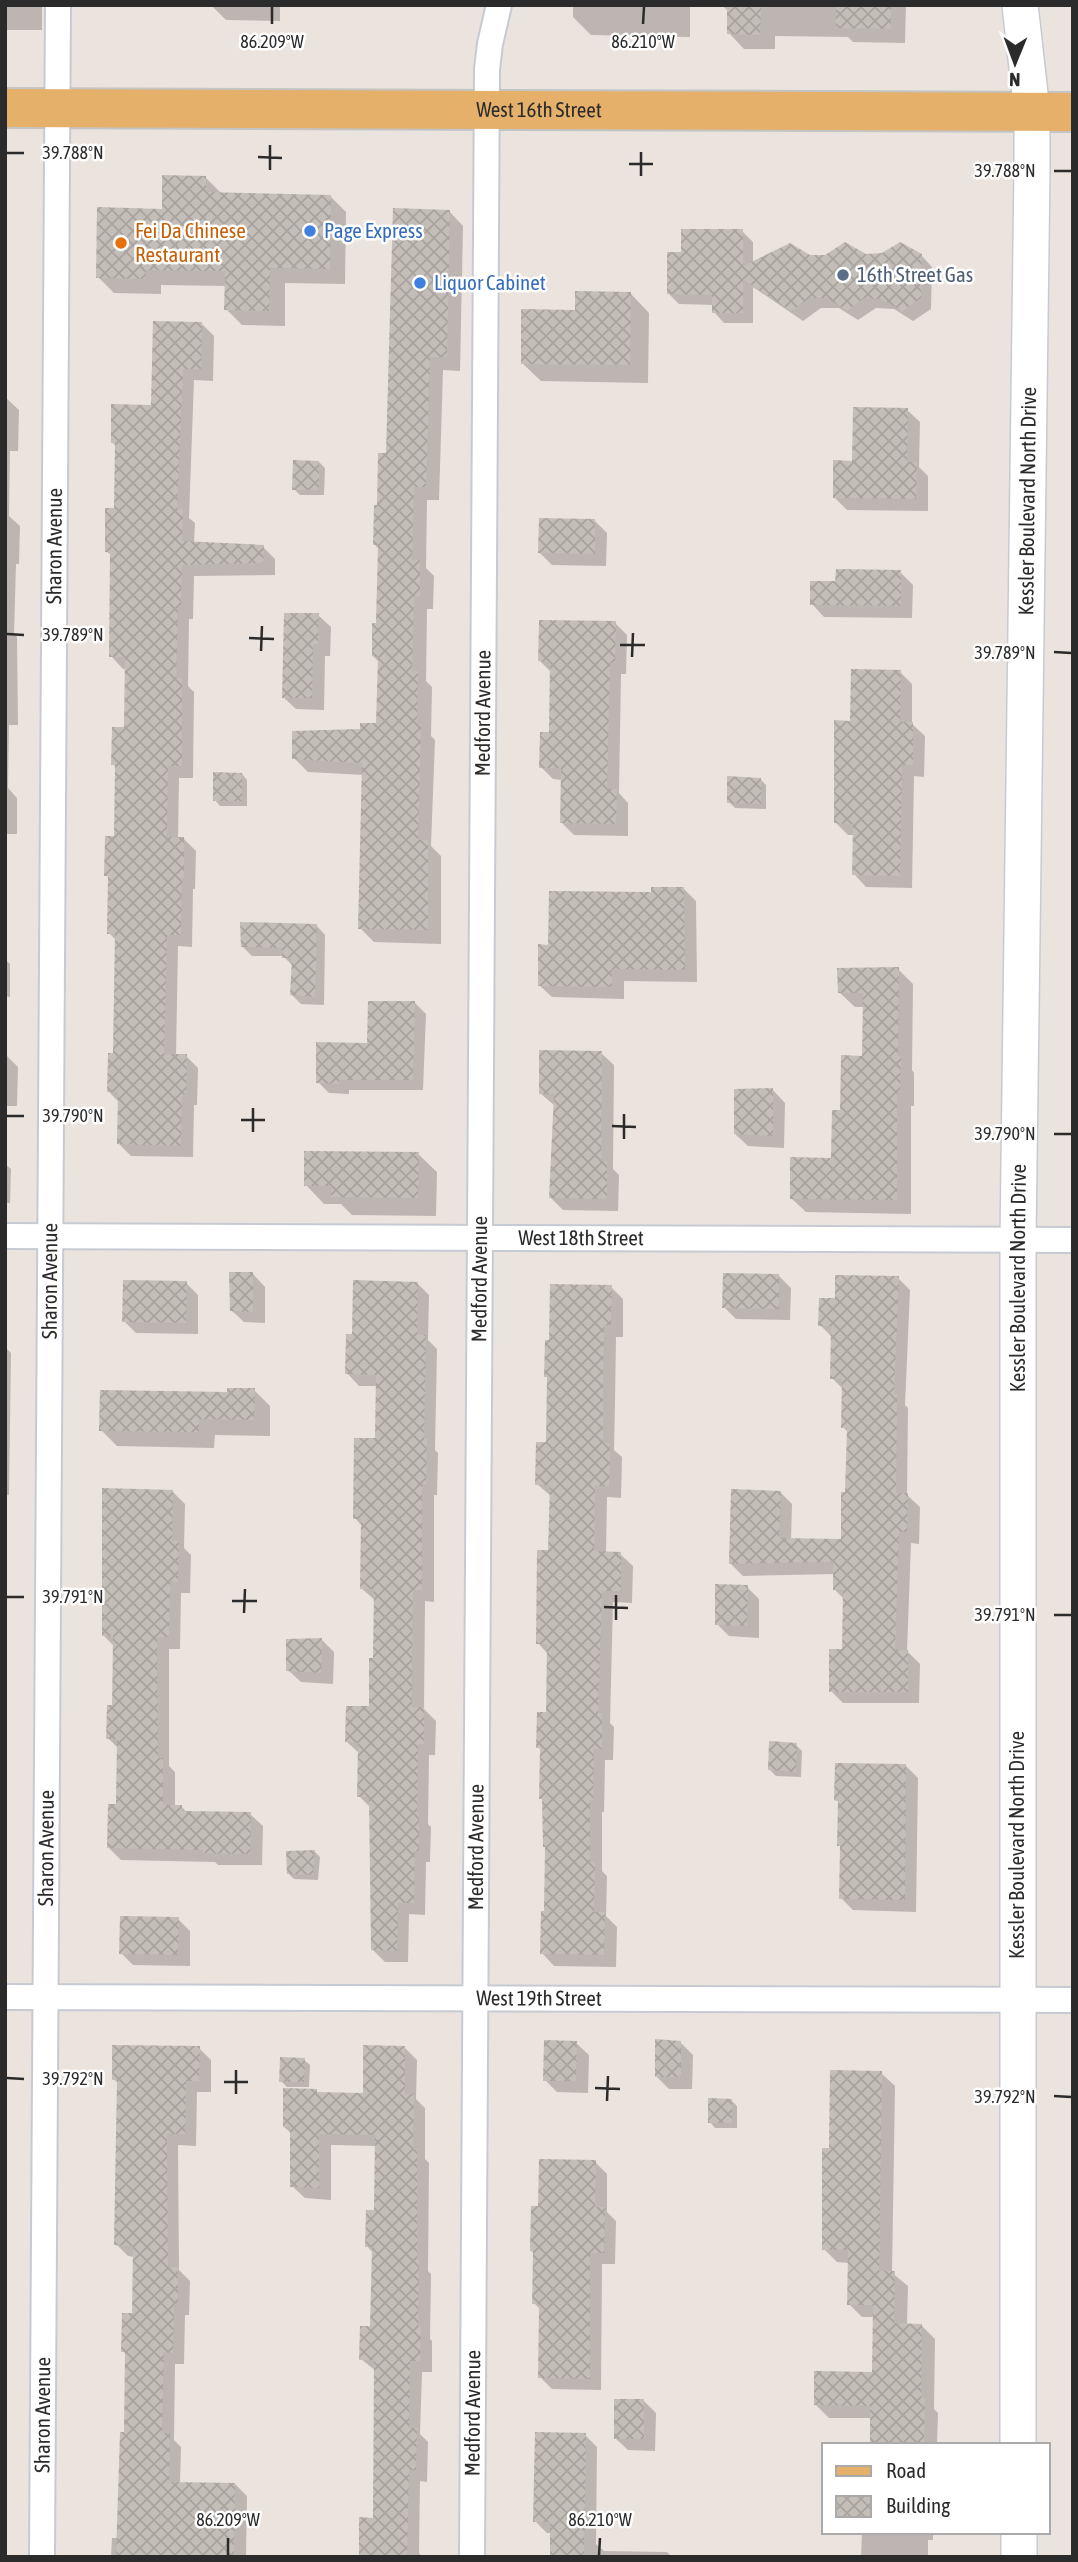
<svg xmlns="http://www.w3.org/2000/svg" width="1078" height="2562" font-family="'Asap Condensed',sans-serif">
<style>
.shadow{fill:#0003}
.building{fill:url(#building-cross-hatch)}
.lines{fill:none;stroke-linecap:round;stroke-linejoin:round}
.minor-casing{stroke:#c6cbd3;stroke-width:28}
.secondary-casing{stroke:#c6cbd3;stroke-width:38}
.primary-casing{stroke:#c4c4c4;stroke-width:42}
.minor{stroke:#fff;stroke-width:24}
.secondary{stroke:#fff;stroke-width:35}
.primary{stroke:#e4b06a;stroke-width:38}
.ticks{fill:none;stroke:#2b2b2b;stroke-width:2.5}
.shop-dot{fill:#3f7fe0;stroke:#fff;stroke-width:2.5}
.food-dot{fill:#e8710a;stroke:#fff;stroke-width:2.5}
.service-dot{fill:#5c6f8a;stroke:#fff;stroke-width:2.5}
.labels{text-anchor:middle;stroke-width:5;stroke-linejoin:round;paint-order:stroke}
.street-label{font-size:21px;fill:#2b2b2b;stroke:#fff}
.food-label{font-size:21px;fill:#c56008;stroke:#fff;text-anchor:start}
.shop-label{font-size:21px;fill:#366cbe;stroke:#fff;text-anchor:start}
.service-label{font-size:21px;fill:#4e5e75;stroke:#fff;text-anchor:start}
.ticks-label{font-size:18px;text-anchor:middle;fill:#2b2b2b;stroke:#fff;stroke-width:5;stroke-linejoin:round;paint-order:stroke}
</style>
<defs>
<pattern id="building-cross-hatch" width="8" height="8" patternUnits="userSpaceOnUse" patternTransform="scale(1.75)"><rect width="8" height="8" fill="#c4beb9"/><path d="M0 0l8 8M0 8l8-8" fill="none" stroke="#a9a39f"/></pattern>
</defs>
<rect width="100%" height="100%" fill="#ebe3de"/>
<!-- shadow -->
<path class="shadow" d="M5,5H42V30H5Z
M211,5H280V21L226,20Z
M573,5H690V37L591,35L573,17Z
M906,5L905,43L853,42L848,37L775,36V49H744L729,33V12L723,6Z
M205,177L221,193L330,196L346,212L345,284L285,283V326L242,325L226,309L227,286L161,285V294L114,293L98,277L163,210Z
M449,211L463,226L460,371L443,370L439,500H427L426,568L434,576L433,609H427L426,681L432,687L431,736L435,740L431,846L441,856V944L374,942L360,928L364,775L308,772L294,758L378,725L379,662L373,656L378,625L379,549L375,545L379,507L387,454Z
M742,231L753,242V263L810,257L921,255L932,267L931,309L913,321L894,309L876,308L858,320L839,308H821L803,321L753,287V323H724L714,312V305L679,304L669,294L683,254Z
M631,294L649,313L648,383L541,381L522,363L577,312Z
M202,324L214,336L213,381L194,380L189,518L195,523L194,544L263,547L275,559V575L194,576L193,619H189L188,686L194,692L193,778H179L178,839H184L196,851L195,889H193L192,947L178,946L176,1056H186L198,1068L197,1105H194L193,1157L131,1156L119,1144L120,1103L109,1092L115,1055L117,941L109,933L110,879L106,875L116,838L117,768L113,764L125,729L126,669H123L111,656L112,556L106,551L115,510L116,446L112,442L153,407Z
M5,397L19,410L18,451H10L9,516L20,526L19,564H16L14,634L17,637L18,725H9L8,788L17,798V834H5Z
M907,410L920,422L919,467L928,476V511L847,510L834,497L854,463Z
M319,462L325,468L324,495H300L294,489Z
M595,521L607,533L606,566L552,565L540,553Z
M900,572L913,585L912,618L824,617L812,604L837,583Z
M318,615L331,627L330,656H325L324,710L296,709L283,697Z
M615,623L627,635L626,674H621L619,793L628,803V836L574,835L562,823L563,780L553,779L541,767L550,734L551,672L540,661Z
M900,672L912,684V724L925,736L924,777L914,776L912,888L866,887L854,874L855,835H848L836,823L852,722Z
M242,774L247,780V806H220L215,800Z
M761,780L766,785V809L735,808L729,802Z
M684,889L696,901L697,982L624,981V999L552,997L539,985L550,946L652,894Z
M316,925L325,935L324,1005L301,1004L292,995L294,967L283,956H252L242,946Z
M5,959L10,964V997L5,996Z
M898,969L913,984L912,1070L914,1073V1106H911V1214L806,1212L791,1198L833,1160L842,1112L864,1058L865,1007H855L840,993Z
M415,1003L426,1014L423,1090H349V1094L329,1093L318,1082L369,1045Z
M601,1053L614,1065L613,1169L619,1175L618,1211L563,1210L550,1197L555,1106L540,1093Z
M5,1054L18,1067L17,1106H5Z
M773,1090L785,1103L784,1148L748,1146L735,1134Z
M418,1154L437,1172L436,1216L352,1215L341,1204H324L306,1185Z
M5,1164L11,1169L10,1203H5Z
M253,1274L265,1287V1323L244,1322L231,1310Z
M779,1276L791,1288L790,1320L736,1319L724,1307Z
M898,1278L910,1290L905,1405L908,1408L907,1495L920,1507L919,1544L911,1543L907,1651L920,1664L919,1703H843L831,1691L843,1651L844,1599L834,1589L835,1574L743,1576L731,1564L780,1492L792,1504L791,1540L842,1541L847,1494L848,1432L843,1427L844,1390L832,1378L833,1338L820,1325L836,1300Z
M186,1283L198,1295V1334L136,1333L124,1321Z
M417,1283L429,1295L428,1340L437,1349L435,1450L438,1453L437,1495H434V1602L425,1601L424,1709L436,1721L435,1755H429L428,1824L431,1827L430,1862H426L425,1915L409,1914L408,1962H385L373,1950L371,1808L359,1796L360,1754L347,1742L370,1708L375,1659L376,1601L361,1588L362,1526L355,1518L377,1440L378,1386H359L347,1373L354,1336Z
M611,1287L623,1299V1337H616L615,1404L614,1450L622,1457L621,1498L607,1497L606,1553L620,1554L633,1566L632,1603L613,1602L610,1723L614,1727L613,1760H605L604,1812H602V1871L607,1876L606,1916L617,1927L616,1967L554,1966L542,1953L546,1913L547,1849L544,1802L541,1798L542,1751L538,1747L547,1714L548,1654L538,1643L550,1552L551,1496L537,1484L548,1444L551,1342Z
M5,1347L11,1353L9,1495H5Z
M254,1390L270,1406V1436L215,1435L214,1448L117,1446L101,1430L228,1393Z
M172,1491L185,1504L184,1548L191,1555L190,1593H181L180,1649H169V1766L175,1772V1807H182L187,1813L250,1814L263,1826L262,1865H218L215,1862L121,1860L109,1848L118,1806L119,1749L108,1738L113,1706L114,1646L103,1635Z
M747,1587L759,1599V1638L729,1636L717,1624Z
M321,1639L334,1652L333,1684L301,1682L288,1670Z
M796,1745L802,1751L801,1777L776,1776L770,1770Z
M906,1766L918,1778L916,1912L853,1910L841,1898L840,1803L836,1800Z
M314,1851L320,1857L318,1880L294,1879L288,1873Z
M178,1919L190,1931V1966L133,1965L121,1953Z
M576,2043L589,2055L588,2093L557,2092L545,2080Z
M681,2043L693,2055L692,2089H669L657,2077Z
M199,2048L211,2060V2092H197L196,2146L178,2145L179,2270L190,2281L189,2315H185L184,2364H175L174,2440L181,2447L180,2483L235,2484L247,2496L246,2557H111L112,2538H119L126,2434L127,2355L123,2351L134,2315L135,2257L128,2256L116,2244L119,2084L114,2079Z
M405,2048L417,2060L416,2099L425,2108V2159L429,2163L428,2271L431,2274L430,2339L432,2341V2372H422L420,2434L428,2442L427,2482L420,2481L419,2553L423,2557H360L375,2520L376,2371L361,2359L372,2328L373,2253L367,2246L375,2212L376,2146L331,2145V2200L305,2198L292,2186V2134L284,2127L316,2091L320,2094L364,2095Z
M304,2060L310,2065L309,2087H287L281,2081Z
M881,2073L895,2086L892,2273L908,2286L907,2325L922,2326L935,2339L934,2409L938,2413L937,2445H871L872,2418H829L815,2404L873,2373L874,2317H862L849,2304L850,2263L837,2262L824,2249L830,2150Z
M731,2100L737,2106V2128H715L710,2122Z
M595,2162L607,2174V2212L616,2221L615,2264H602L601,2390L552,2389L540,2377L541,2310L534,2303L540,2208Z
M644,2401L656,2413L655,2451L628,2450L615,2438Z
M585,2435L597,2447L596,2544L604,2551L667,2552L672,2557H552V2533H547L535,2521Z
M862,2532H933V2540H928V2557H861Z"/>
<!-- building -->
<path class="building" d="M727,5H761L760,35L727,34Z
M836,5H891V29L836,28Z
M162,175L206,176V192L331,195L330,269L270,268L269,311L224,310L225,271L146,270L145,279L96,278L97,207L162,209Z
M393,208L450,210L447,357H430L426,487H414L412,560H420V596H414L412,671H418L417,724H421L418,840H428V930L358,929L362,763L292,759V731L360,729V723H376L378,657L372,656V623H376L378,545H373L374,505H377L378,453H386Z
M681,229H743V266L790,243L810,255H825L845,242L866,254L882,253L900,242L922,254L921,298L902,311L881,299L864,298L847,311L827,298H810L791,311L743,279V313H712V295L667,294V252H681Z
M575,291L631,292L630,365L521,364V309L575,310Z
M153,321L202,322L201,369H183L177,509H183L182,541L264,545L263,563L182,565L181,607H178L176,678H182V766H168L167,837H184V878L182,877L181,935H167L164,1054H187L186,1094H182L181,1146L117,1144L118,1092H107L108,1053H113L115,934H107L108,876H104L105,836H114L115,765H111L112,727H124L125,657H109L110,552H105V508H114L115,443H111V404L151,405Z
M853,407L908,408L907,462H917L916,499L833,498V460L852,461Z
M293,460L319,461V490H292Z
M539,518L595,519V554L538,553Z
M836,569L901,570V606L810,605V581H835Z
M284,613H319L318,644H313L312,698H282Z
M539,620L616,621L615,663H610L607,789H617L616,824L560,823L561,768H539L540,732H549L550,662L538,661Z
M851,669L901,670L900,722H913V765H902L900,876L852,875L853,824L834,823V720L850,721Z
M213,772L242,773V801H213Z
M727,776L761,778V804L727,803Z
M651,887H684L685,970L612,969V987L538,986V944L548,945L549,891L651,892Z
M240,922L317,924L315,997L290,995L292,958H282V948L241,947Z
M899,967L898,1056L901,1057L900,1092H897V1200L790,1199V1157L831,1158L832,1110H840L841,1055L862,1056L863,993H838L837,968Z
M368,1001H415L413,1080H339V1084L316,1083V1042L367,1043Z
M539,1050L602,1051L601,1161H607V1199L549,1198L554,1094H539Z
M773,1088V1136L734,1134V1089Z
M304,1151L419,1152L418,1198L331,1197L332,1186H304Z
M229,1272H253V1312L230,1311Z
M723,1273L779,1274V1309L722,1308Z
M835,1275L899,1276L894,1394H897L896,1493H908L907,1532H899L895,1650H908V1692H829V1649H842L843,1590H833V1562L729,1564L731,1489L781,1491L779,1538L841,1539V1492H845L847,1428H841L842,1379H830L831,1326H818L819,1298H835Z
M123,1280L187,1281L186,1323L122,1322Z
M353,1280L418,1282L417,1335H426L424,1439H427L426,1484H422V1590H413L412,1658V1707H424V1744H418L417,1813H419V1851H415L414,1903H398L397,1951L371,1950L369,1797H357L358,1743L345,1742L346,1706H369V1658H373L374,1589H360L361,1519H353L354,1438H375L376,1375L345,1374L346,1334H352Z
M550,1284L612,1285L611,1325H604L603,1390V1443H610L609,1486H595L594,1551L621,1552V1591H602L598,1713H602V1749H594L593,1800H590V1862H595L594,1912H605L604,1955L540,1954L541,1911H544L545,1847H543L542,1799H539L540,1748H536L537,1712H546L547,1644H536L537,1550H548L550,1485H535L536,1442H546L547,1377H544L545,1340H549Z
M227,1388H255L254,1420L199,1419V1432L99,1431L100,1390L227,1392Z
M102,1488L173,1490L172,1541H179L178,1582L170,1581L169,1637H157L158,1758H163V1805H182V1811L251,1812L250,1854L203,1853V1850L107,1848L108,1804H116L117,1739H106L107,1705H112L113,1636H102Z
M715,1584L748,1585L747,1626L715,1625Z
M322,1638L321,1673L286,1671V1639Z
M769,1741L797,1743L796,1772L768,1770Z
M835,1763L906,1764L905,1900L839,1899L840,1846H837L838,1801L834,1800Z
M315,1850L313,1875L287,1874L286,1851Z
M120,1916L179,1917L178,1955L119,1954Z
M655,2039L681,2041V2077H655Z
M544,2040L577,2041L576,2081H543Z
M112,2045L200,2046L199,2081H186L185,2134H167L168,2267H178V2304H174L173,2353L164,2352L162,2433H170L169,2482L235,2483L234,2557H116L120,2432H124L125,2352H121L122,2313H132L133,2246L114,2245L117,2080H112Z
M363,2045L405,2046V2094H414L413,2149H417V2260H419L418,2327H421L420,2361H410L409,2428H417L416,2470H409L407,2557H359V2517L373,2518L374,2360H359L360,2326H370L372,2247H365L366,2210H374L375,2135L319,2134V2188L290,2187V2127H283V2088L317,2089V2092L363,2093Z
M280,2057L305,2058L304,2082H279Z
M830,2070L882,2071L879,2271H895L894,2323L922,2324L921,2398H925L924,2445H870V2406L814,2405V2371L872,2372L873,2305H847L848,2250H822V2148H829Z
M708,2098L732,2099V2123H708Z
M539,2159L596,2160L595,2207H605L604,2253H590V2379L538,2378L539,2304H532L533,2252L530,2251L531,2206H538Z
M614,2399H644V2439H614Z
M535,2432L586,2433L584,2557H550V2522H533Z"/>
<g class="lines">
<defs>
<g id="minor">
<path id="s1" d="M5,1236L1073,1240"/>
<path id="s2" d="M5,1997L1073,2000"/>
<path id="s3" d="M42,2557L58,5"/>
<path id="s4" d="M472,2557L487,69L490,44L499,5"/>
</g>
<g id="secondary">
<path id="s5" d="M1018,2445V1240L1032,168V112L1020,5"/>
<path d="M1019,2532V2557"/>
</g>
<g id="primary">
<path id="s6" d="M5,108L1073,112"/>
</g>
</defs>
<!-- minor casing -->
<use href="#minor" class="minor-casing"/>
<!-- secondary casing -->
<use href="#secondary" class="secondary-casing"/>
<!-- primary casing -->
<use href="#primary" class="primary-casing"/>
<!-- minor -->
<use href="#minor" class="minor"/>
<!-- secondary -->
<use href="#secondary" class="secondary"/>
<!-- primary -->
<use href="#primary" class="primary"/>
</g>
<!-- ticks -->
<path class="ticks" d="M272,24V7M643,24L644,7M7,153H24M258,157L282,158M629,164H653M270,170V145M1054,171H1071M641,176V152M7,634L24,635M249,638L274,639M620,645H645M261,651L262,626M1054,652L1071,653M632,657L633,633M7,1116H24M241,1120H265M612,1126L636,1127M253,1132V1108M1054,1134H1071M624,1139V1114M7,1597H24M232,1601H257M604,1607L628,1608M244,1613L245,1589M1054,1615H1071M616,1620V1595M7,2078L24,2079M224,2082H248M595,2088L620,2089M236,2094V2070M1054,2096L1071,2097M607,2101L608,2076M228,2555V2538M599,2555L600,2538"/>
<!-- markers -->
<g class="shop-dot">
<circle cx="310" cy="231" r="7"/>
<circle cx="420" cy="283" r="7"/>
</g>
<circle class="food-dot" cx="121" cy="243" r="7"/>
<circle class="service-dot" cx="843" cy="275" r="7"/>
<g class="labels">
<!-- street labels -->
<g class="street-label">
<text dy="7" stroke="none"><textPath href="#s6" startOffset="534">West 16th Street</textPath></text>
<text dy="7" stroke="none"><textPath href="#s5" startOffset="1944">Kessler Boulevard North Drive</textPath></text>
<text dy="7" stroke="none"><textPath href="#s3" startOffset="2011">Sharon Avenue</textPath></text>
<text dy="7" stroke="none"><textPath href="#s4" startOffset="1844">Medford Avenue</textPath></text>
<text dy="7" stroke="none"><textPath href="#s1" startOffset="576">West 18th Street</textPath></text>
<text dy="7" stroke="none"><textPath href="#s5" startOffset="1167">Kessler Boulevard North Drive</textPath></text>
<text dy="7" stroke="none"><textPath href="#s4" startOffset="1278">Medford Avenue</textPath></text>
<text dy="7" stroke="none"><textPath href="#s3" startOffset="1276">Sharon Avenue</textPath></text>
<text transform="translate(1017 1845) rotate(-90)" y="7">Kessler Boulevard North Drive</text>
<text dy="7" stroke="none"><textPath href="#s4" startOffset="710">Medford Avenue</textPath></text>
<text dy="7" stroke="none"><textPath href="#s3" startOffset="709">Sharon Avenue</textPath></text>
<text dy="7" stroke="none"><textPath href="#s2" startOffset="534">West 19th Street</textPath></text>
<text dy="7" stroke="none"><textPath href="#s4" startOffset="144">Medford Avenue</textPath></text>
<text dy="7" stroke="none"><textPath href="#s3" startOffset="142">Sharon Avenue</textPath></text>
</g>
<!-- food labels -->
<g class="food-label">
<text x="135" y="238">Fei Da Chinese<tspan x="135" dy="24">Restaurant</tspan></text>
</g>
<!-- shop labels -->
<g class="shop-label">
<text x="324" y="238">Page Express</text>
<text x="434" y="290">Liquor Cabinet</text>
</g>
<!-- service labels -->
<g class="service-label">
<text x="857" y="282">16th Street Gas</text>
</g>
</g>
<g class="ticks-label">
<text x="272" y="48">86.209°W</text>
<text x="643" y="48">86.210°W</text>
<text x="73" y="159">39.788°N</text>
<text x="1005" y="177">39.788°N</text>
<text x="73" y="641">39.789°N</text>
<text x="1005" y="659">39.789°N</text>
<text x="73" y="1122">39.790°N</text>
<text x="1005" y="1140">39.790°N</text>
<text x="73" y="1603">39.791°N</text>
<text x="1005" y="1621">39.791°N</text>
<text x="73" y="2085">39.792°N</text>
<text x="1005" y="2103">39.792°N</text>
<text x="228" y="2526">86.209°W</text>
<text x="600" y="2526">86.210°W</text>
</g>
<!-- border -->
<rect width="1078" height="2562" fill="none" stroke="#2b2b2b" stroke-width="14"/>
<!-- legend -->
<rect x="822" y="2443" width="228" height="91" fill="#ffffff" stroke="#aaaaaa" stroke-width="2"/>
<rect x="836" y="2466" width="35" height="10" fill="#e4b06a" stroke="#aaaaaa" stroke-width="2"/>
<text x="886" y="2478" font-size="21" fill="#2b2b2b">Road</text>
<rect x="836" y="2496" width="35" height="21" fill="url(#building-cross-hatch)" stroke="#aaaaaa" stroke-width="2"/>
<text x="886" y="2513" font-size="21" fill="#2b2b2b">Building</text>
<!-- north arrow -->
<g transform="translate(1015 63) rotate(181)" stroke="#ffffff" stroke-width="5" paint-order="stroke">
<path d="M0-5L12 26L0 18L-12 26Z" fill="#2b2b2b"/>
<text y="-10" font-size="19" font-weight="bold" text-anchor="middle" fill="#2b2b2b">N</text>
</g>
</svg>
